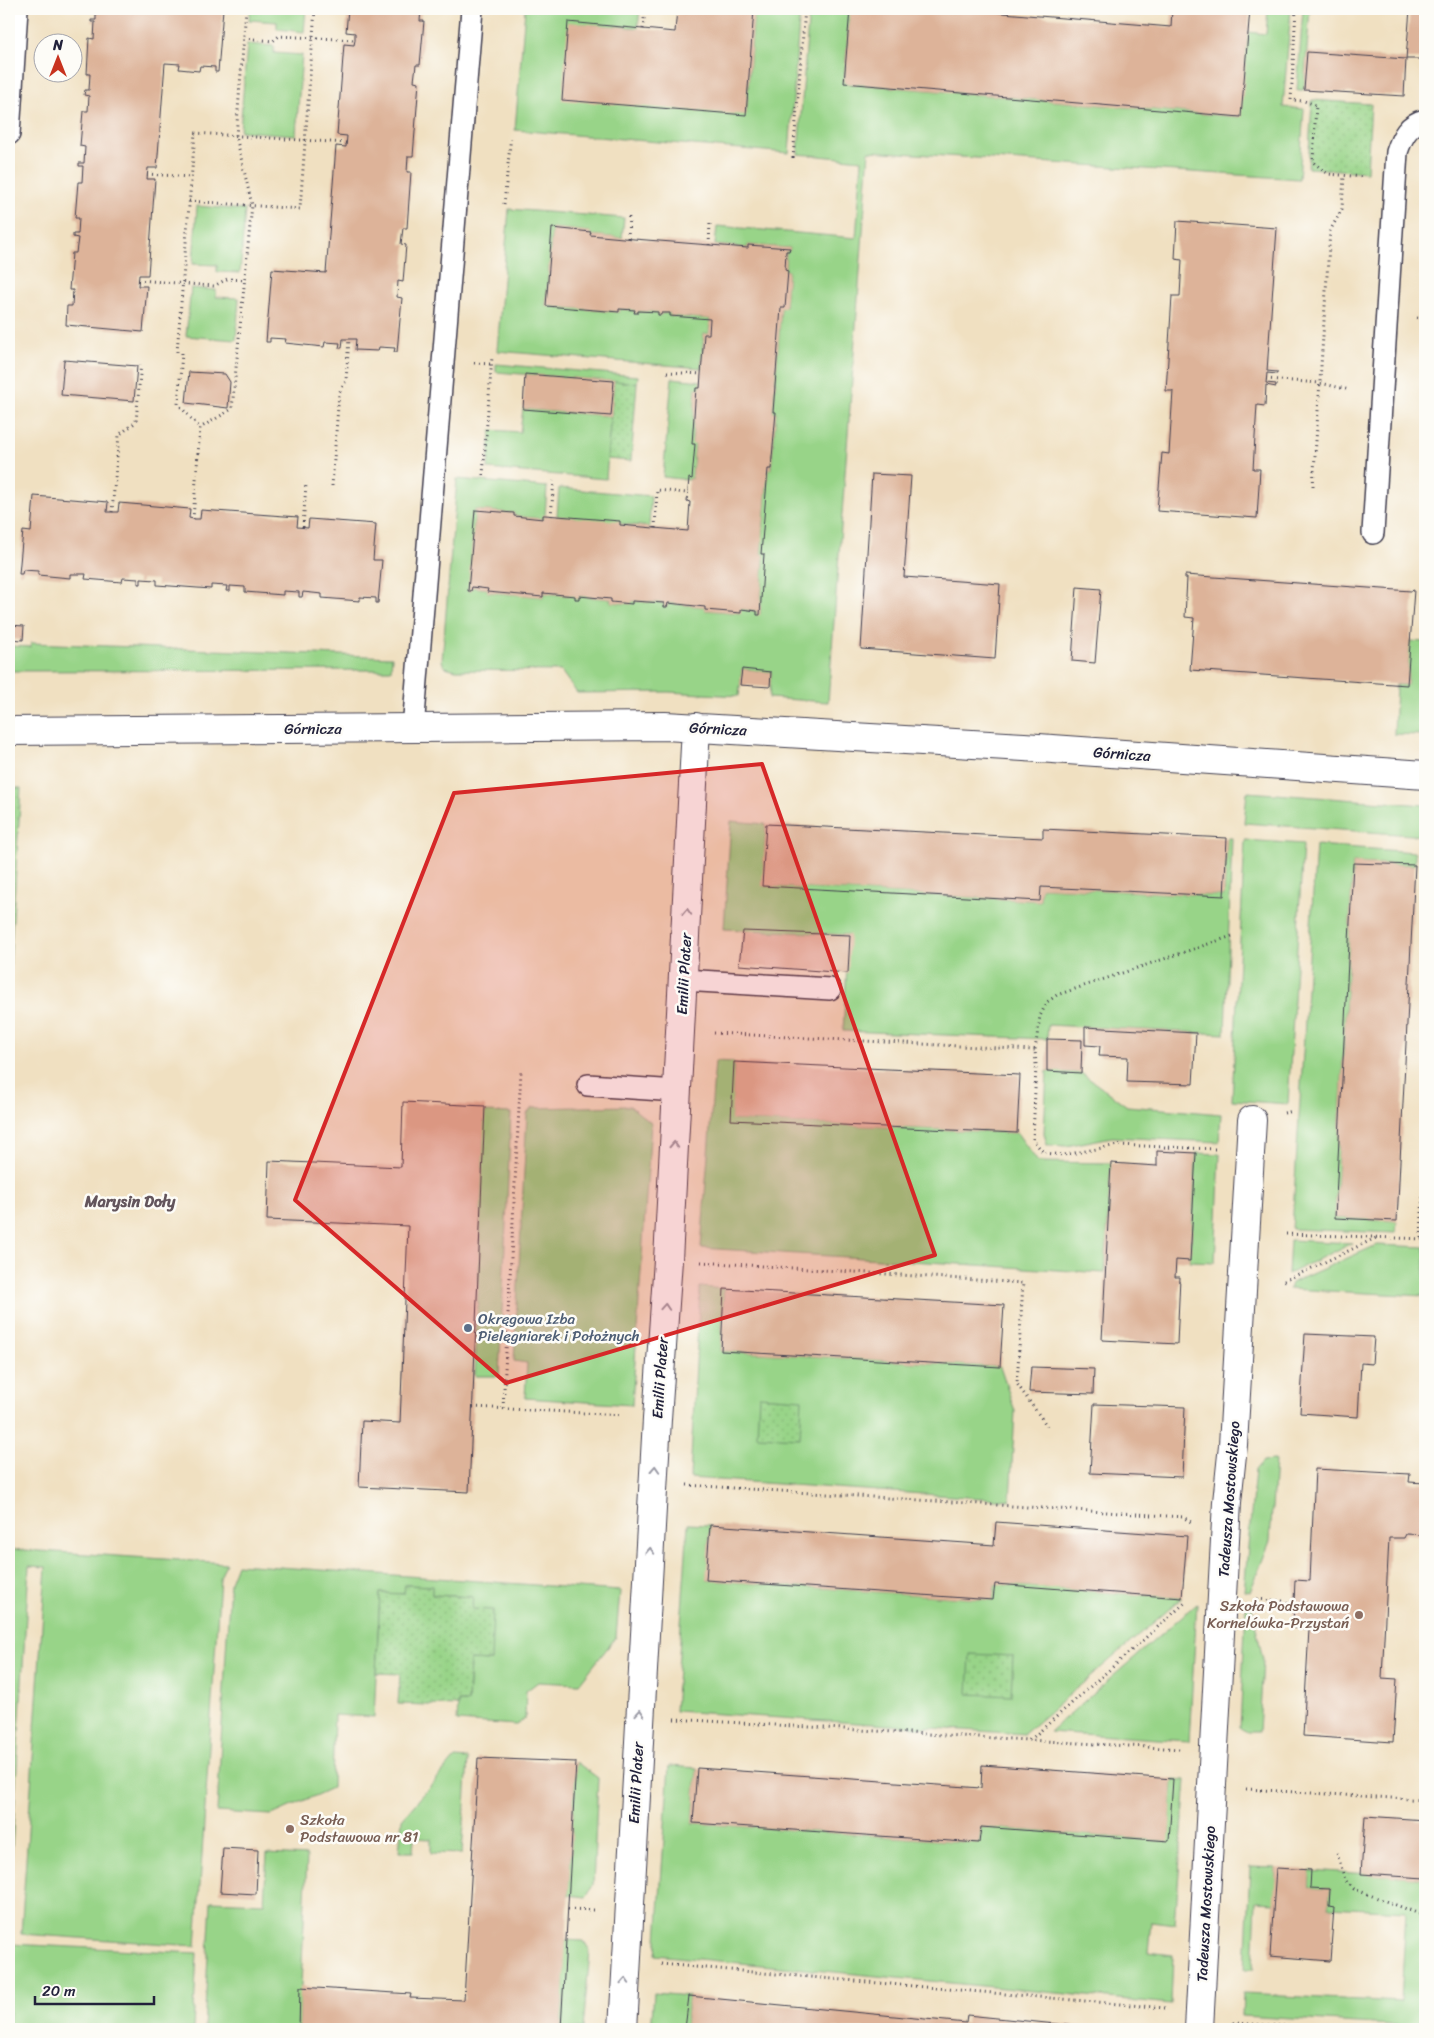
<svg xmlns="http://www.w3.org/2000/svg" width="1434" height="2038" font-family="Sriracha,sans-serif">
<style>
.green{fill:#98d488;stroke:#5d7b62}
.park{fill:url(#park-dots);stroke:#5d7b62}
.building{fill:#ddb399}
.lines{fill:none;stroke-linecap:round;stroke-linejoin:round}
.lane-casing{stroke:#413e4f;stroke-width:24}
.street-casing{stroke:#413e4f;stroke-width:30}
.path{stroke:#413e4f;stroke-width:3;stroke-dasharray:1 4;stroke-linecap:butt}
.lane{stroke:#fff;stroke-width:21}
.street{stroke:#fff;stroke-width:28}
.oneway{stroke:#9c9ca7}
.marked{fill:#d62828;fill-opacity:0.2;stroke:#d62828;stroke-width:4;stroke-linejoin:round}
.service-dot{fill:#5c6f8a;stroke:#fdfcf7;stroke-width:2}
.education-dot{fill:#8d6e63;stroke:#fdfcf7;stroke-width:2}
.labels{text-anchor:middle;stroke-width:5;stroke-linejoin:round;paint-order:stroke}
.street-label{font-size:15px;fill:#22223b;stroke:#fdfcf7}
.service-label{font-size:15px;fill:#4e5e75;stroke:#fdfcf7;text-anchor:start}
.education-label{font-size:15px;fill:#785e54;stroke:#fdfcf7;text-anchor:end}
.neighbourhood-label{font-size:16px;font-weight:bold;fill:#63555c;stroke:#fdfcf7}
</style>
<defs>
<pattern id="park-dots" width="8" height="8" patternUnits="userSpaceOnUse" patternTransform="scale(1.25)"><rect width="8" height="8" fill="#98d488"/><path d="M2 2h.1M6 6h.1" fill="none" stroke="#83b676" stroke-width="1.8" stroke-linecap="round"/></pattern>
</defs>
<rect width="100%" height="100%" fill="#fdfcf7"/>
<filter id="ink" filterUnits="userSpaceOnUse"><feTurbulence type="fractalNoise" baseFrequency=".02" numOctaves="2"/><feDisplacementMap in="SourceGraphic" scale="10" xChannelSelector="R" yChannelSelector="G"/><feConvolveMatrix kernelMatrix="1 2 1 2 8 2 1 2 1" color-interpolation-filters="sRGB"/></filter>
<filter id="wash" filterUnits="userSpaceOnUse"><feTurbulence type="fractalNoise" baseFrequency=".0096" numOctaves="4" result="noise"/><feDisplacementMap in="SourceGraphic" scale="20" xChannelSelector="R" yChannelSelector="G"/><feGaussianBlur stdDeviation="1.12" result="paint"/><feColorMatrix in="noise" values="0 0 0 0 0 0 0 0 0 0 0 0 0 0 0 0 0 1.4 0 .05"/><feComposite in="paint" operator="in"/></filter>
<g filter="url(#wash)">
<rect width="100%" height="100%" fill="#f0e0c1"/>
<!-- green -->
<path class="green" d="M250,9H306L304,32L277,29V22L249,20Z
M525,9H640L638,28L568,23L746,114L754,9H800L789,153L515,130Z
M809,9H850L844,83L1240,117L1248,32L1266,34L1268,9H1291L1283,107L1304,109L1299,179L869,151L828,702L769,698L771,672L742,669L739,696L668,692L577,693L561,671L456,670L445,667L442,661L457,479L547,487L545,515L543,519L514,516V513L475,510L469,591H471L472,587L488,589V592L543,597V593L575,596L576,599H579V596L611,599V602L631,604L632,601L664,603V607H667L668,603L705,607V610L740,613L741,609L757,611V614H760L764,555L761,554L768,469H771L776,412H773L781,308L785,307L788,271L785,270L786,251H789L790,248L748,245V248L715,245L717,226L856,238L862,160L798,154Z
M1303,9H1310L1304,90H1297Z
M247,44L274,46V53L302,55L296,135L240,131Z
M197,206L245,210L240,273L217,272V265L193,264Z
M509,209L624,218L622,238L590,235V232L552,228L546,306L619,312V309L635,310V313H638V311L658,312V315H661V313H670V316L710,319L709,334H704L701,368L497,351Z
M191,288L216,290V297L239,298L236,340L186,336Z
M496,364L638,376L637,383L496,372Z
M672,378L701,381L700,388H696L692,443L695,444L692,479L689,478V480L663,477Z
M523,409L611,416L606,479L488,469L491,430L520,432Z
M559,488L651,496L649,527L557,516Z
M1410,641L1425,642L1421,735L1394,734L1396,685H1407Z
M31,643L392,657L391,670L9,671V646L31,647Z
M1247,792L1425,805V836L1244,823Z
M731,821L766,824L763,886L1040,901L1041,887L1224,896L1227,838H1232L1225,1034L1048,1025L1047,1039L843,1031L849,935L724,929Z
M1245,840L1303,844L1288,1104L1232,1100Z
M1316,845L1415,852V865L1353,863L1335,1218L1397,1221L1396,1233L1292,1229Z
M715,1061L734,1062L732,1120L1017,1133L1038,1162L1111,1163L1105,1273L701,1248Z
M1047,1071L1081,1073L1127,1106L1221,1114L1219,1142L1112,1137L1066,1146L1047,1145L1044,1133Z
M630,1106L651,1123L632,1405L525,1398L527,1363L514,1361L527,1114L532,1108Z
M484,1112L511,1113L499,1376H475Z
M1196,1153L1220,1154L1215,1262L1190,1261Z
M1290,1240L1352,1243L1288,1274Z
M1377,1245L1425,1247V1296L1289,1289L1291,1283Z
M700,1287L724,1289L721,1351L1000,1367L1015,1411L1010,1500L690,1478Z
M1275,1460L1270,1541L1250,1592L1244,1591L1255,1470L1263,1461Z
M688,1524L710,1525L707,1580L993,1600L995,1584L1182,1598L1024,1734L675,1711Z
M9,1549L226,1563L220,1578L196,1946L21,1934L46,1567L29,1566L9,1899Z
M237,1564L620,1591L616,1637L579,1684L538,1682L526,1691L525,1719L516,1725L457,1721L458,1702H468L470,1660L491,1661L472,1609L473,1597L431,1595V1586L405,1585V1594L380,1593L374,1717L334,1715L332,1788L272,1815L217,1812L230,1582Z
M1197,1603L1189,1741L1049,1732Z
M1246,1607L1252,1608L1263,1660L1259,1732H1247L1240,1727Z
M455,1758L468,1759L462,1854L431,1853V1839L414,1838L413,1852H399L402,1819Z
M576,1762L598,1778L593,1885L586,1897L568,1895Z
M669,1766L697,1768L693,1823L979,1843L981,1827L1168,1841L1173,1779L1186,1780L1175,1924L1151,1921L1148,1952L1173,1955L1171,2004L656,1955Z
M267,1854L307,1856L299,2029H204L211,1901L264,1903Z
M1250,1867L1276,1868L1275,1903L1256,1902L1253,1969H1245Z
M1311,1870L1425,1878V2027L1242,2016L1243,1994L1401,2002L1406,1911L1329,1907L1330,1889L1310,1888Z
M565,1940L584,1941L590,1951L583,2029H561Z
M9,1944L197,1953L193,2029H9Z
M654,1993L689,1996L685,2029H651Z"/>
<!-- park -->
<path class="park" d="M1312,100L1371,104L1367,172L1308,168Z
M614,381L637,383L631,461L607,459Z
M9,788H21L9,982Z
M759,1396L802,1399L800,1438L757,1436Z
M405,1585L432,1586V1595L473,1597L472,1609L493,1610L491,1661L470,1660L468,1702H458V1706L398,1704L400,1674L376,1673L380,1593L404,1594Z
M970,1654L1013,1656L1011,1696L968,1694Z"/>
<g id="blocks">
<!-- building -->
<path class="building" d="M96,9H223L218,72H215V67L200,66L199,71L179,69L180,64L165,63L157,168H148L147,179H155L148,275H139L138,286H147L143,332L66,325L67,306H72L73,290H69L72,253H76L78,238L73,237V234H78L79,218H75L78,182H82L83,166H79V163H84L85,147L80,146L83,111H88L89,96L84,95L85,90H89L90,74H87L89,38L94,39L95,22H91V20H96Z
M348,9H421L420,21H424L420,65H416L414,81L419,82L413,156H408L407,172H411L407,228H403L401,244L406,245L403,282L398,281L397,297L402,298L397,352H394L395,348L379,347L378,351L355,350L356,339H343L342,348H339L340,343L325,342L324,347L285,343L286,339L270,338V342H266L272,269L326,273L336,146L346,147L347,136L337,135L344,44L354,45L355,40V33L346,32Z
M677,9H754L746,115L562,100L568,22L675,32Z
M850,9H955L1171,27L1172,9H1250L1241,117L844,83Z
M1410,9L1425,10V59H1406Z
M1307,52L1406,59L1404,96L1304,90Z
M1177,221L1277,228L1267,371L1277,372V374L1267,373L1266,383L1276,384V387L1266,385L1265,406L1257,405L1253,469H1260L1257,518L1157,511L1162,453L1169,454L1173,391H1166L1172,296H1180L1182,260L1175,259Z
M552,228L591,232L590,235L634,239L748,248V245L790,248L789,251H786L785,270L788,271L785,308H781L773,412H776L771,469H768L761,554H764L760,615H757V611L741,609V613L705,610V607L668,603L667,607H664V603L632,601V604L611,602V599L579,596V599H575V596L543,593V597L487,592L488,589L472,587L471,591H468L475,510L514,513V516L543,519V515H545L620,521V525L688,531L690,502L687,501L689,478L692,479L695,444H692L696,388H700L704,334H709L710,319L670,316V313H661V315H658V312L638,311V313H634L635,310L619,309V312L546,306Z
M64,360L137,366L134,401L61,395Z
M189,372L225,374L230,382L228,408L186,403Z
M525,374L614,381L611,416L523,409Z
M872,474L911,476L904,577L1000,584L995,659L861,649Z
M34,496L108,502L107,512H118L119,503L190,509L189,518L193,519H200L201,510L298,517L297,527L308,528L309,519L376,524L373,560H382L378,603H376V598L360,597V601L322,598V594L303,592L302,597H299V592L283,591V595L245,592V587L230,586V591H226L227,586L211,585V589L157,585V580L141,579V584H138V579L123,578L122,582L85,579L86,574H70V578L38,575V571L23,570L22,574H19L23,531L31,532Z
M1185,575L1411,591L1414,590L1407,685L1190,670L1194,618L1185,617L1187,578H1185Z
M1077,587L1101,589L1095,663L1072,661Z
M9,625L24,626L23,640L9,639Z
M742,669L771,672L770,687L740,685Z
M766,824L1043,838V829L1227,838L1224,896L1041,887L1040,901L762,886Z
M1353,863L1415,865L1397,1221L1335,1218Z
M743,931L850,935L848,973L739,965Z
M1085,1027L1196,1033L1193,1084L1127,1082L1128,1057L1099,1056L1100,1046L1085,1045Z
M1047,1039L1082,1040L1081,1073L1047,1071Z
M734,1062L1020,1075L1017,1133L731,1120Z
M403,1102L485,1106L469,1492L359,1487L362,1421L400,1423L408,1226L267,1220L269,1161L401,1167Z
M1157,1151L1196,1153L1190,1261L1176,1260L1175,1277H1180L1177,1344L1102,1340L1111,1163L1157,1166Z
M724,1289L1004,1305L1000,1367L721,1351Z
M1305,1334L1374,1337L1372,1364L1361,1363L1358,1417L1300,1413Z
M1031,1367L1094,1369L1093,1394L1029,1392Z
M1094,1404L1185,1407L1182,1477L1090,1473Z
M1315,1469L1410,1474L1409,1482L1425,1483V1535L1406,1534L1404,1538H1389L1382,1678L1397,1679L1393,1742L1303,1736L1309,1629L1293,1628L1294,1602L1295,1580L1310,1581Z
M996,1522L1187,1536L1182,1598L995,1584L993,1600L706,1580L710,1525L994,1545Z
M478,1758L576,1762L561,2029H299L300,1987L411,1994L410,1998L464,2000Z
M982,1765L1173,1779L1169,1841L981,1827L979,1843L693,1823L697,1768L981,1788Z
M1365,1816L1425,1820V1878L1361,1874Z
M223,1848L258,1850L256,1894L220,1892Z
M1276,1868L1311,1870L1310,1888L1330,1889L1329,1907L1334,1908L1330,1961L1270,1956Z
M689,1996L966,2023L967,2015L1106,2029H685Z"/>
</g>
</g>
<g filter="url(#ink)">
<use href="#blocks" fill-opacity="0" stroke="#413e4f" stroke-width="1"/>
<g class="lines">
<defs>
<path id="lane" d="M9,134L17,9
M1373,533L1397,152C1402,137 1408,124 1425,120
M413,729L472,9
M683,980L830,989
M588,1085L677,1091"/>
<path id="street" d="M9,731L665,726L1024,747L1425,775
M623,2029L657,1419L668,1260L696,727
M1199,2029L1227,1502L1233,1445L1252,1120"/>
</defs>
<!-- lane casing -->
<use href="#lane" class="lane-casing"/>
<!-- street casing -->
<use href="#street" class="street-casing"/>
<!-- path -->
<path class="path" d="M1296,9L1291,100L1304,101L1316,105L1313,162L1328,174L1364,177
M643,29L645,9
M244,38L273,41L279,36L355,40
M793,158L805,9
M147,174L191,177
M189,201L300,209L315,9
M504,204L511,135
M628,238L629,214
M709,245L710,222
M138,280L214,286L227,279L245,280
M1417,318L1425,319
M177,352L195,133L346,143
M182,353L178,404L200,428
M474,363L491,364
M667,372L701,374
M1266,379L1320,383L1350,390
M483,475L492,357
M332,486L339,393L346,381L349,339
M1313,486L1330,231L1342,209L1344,175
M112,512L119,435L136,422L141,362
M551,516L554,481
M193,519L200,428L232,409L252,205L236,136L246,9
M303,527L306,484
M655,528L657,490L687,493
M1423,538L1425,509
M714,1033L1035,1050
M1284,1113L1293,1111
M1215,1149L1118,1145L1064,1155L1044,1153L1033,1140L1036,1065L1035,1050L1040,1016L1047,1002L1057,995L1235,935
M1286,1234L1425,1239
M1421,1238L1425,1138
M701,1262L1023,1283L1017,1384L1047,1426
M1284,1281L1378,1237
M473,1407L622,1415
M503,1408L521,1071
M687,1485L1183,1517L1191,1522
M1257,1599L1294,1602
M674,1719L1180,1749
M1030,1740L1186,1602
M1246,1789L1425,1800
M1337,1853L1345,1880L1354,1889L1425,1916
M568,1909L595,1910
M661,1964L1165,2008
M1233,2023L1332,2029"/>
<!-- lane -->
<use href="#lane" class="lane"/>
<!-- street -->
<use href="#street" class="street"/>
</g>
<!-- one-way arrows -->
<defs><path id="oneway-chevron" d="M-2-3.5L2.5 0L-2 3.5" fill="none" stroke-width="1.6" stroke-linecap="round" stroke-linejoin="round" transform="scale(1.25)"/></defs>
<g class="oneway">
<use href="#oneway-chevron" transform="translate(687 912) rotate(-87)"/>
<use href="#oneway-chevron" transform="translate(674 1145) rotate(-87)"/>
<use href="#oneway-chevron" transform="translate(665 1307) rotate(-86)"/>
<use href="#oneway-chevron" transform="translate(655 1469) rotate(-87)"/>
<use href="#oneway-chevron" transform="translate(650 1551) rotate(-87)"/>
<use href="#oneway-chevron" transform="translate(640 1713) rotate(-86)"/>
<use href="#oneway-chevron" transform="translate(625 1981) rotate(-87)"/>
</g>
</g>
<!-- marked area -->
<path class="marked" d="M762,764L935,1255L506,1383L295,1200L454,793Z"/>
<!-- markers -->
<circle class="service-dot" cx="468" cy="1328" r="5"/>
<g class="education-dot">
<circle cx="1359" cy="1615" r="5"/>
<circle cx="290" cy="1829" r="5"/>
</g>
<g class="labels">
<!-- street labels -->
<g class="street-label">
<text x="313" y="734">Górnicza</text>
<text transform="translate(718 729) rotate(3)" y="5">Górnicza</text>
<text transform="translate(1122 754) rotate(4)" y="5">Górnicza</text>
<text transform="translate(684 974) rotate(-87)" y="5">Emilii Plater</text>
<text transform="translate(660 1378) rotate(-86)" y="5">Emilii Plater</text>
<text transform="translate(1229 1499) rotate(-86)" y="5">Tadeusza Mostowskiego</text>
<text transform="translate(636 1783) rotate(-87)" y="5">Emilii Plater</text>
<text transform="translate(1206 1904) rotate(-87)" y="5">Tadeusza Mostowskiego</text>
</g>
<!-- service labels -->
<g class="service-label">
<text x="478" y="1324">Okręgowa Izba<tspan x="478" dy="17">Pielęgniarek i Położnych</tspan></text>
</g>
<!-- education labels -->
<g class="education-label">
<text x="1349" y="1611">Szkoła Podstawowa<tspan x="1349" dy="17">Kornelówka-Przystań</tspan></text>
<text x="300" y="1825" text-anchor="start">Szkoła<tspan x="300" dy="17">Podstawowa nr 81</tspan></text>
</g>
<!-- neighbourhood labels -->
<g class="neighbourhood-label">
<text x="130" y="1207">Marysin Doły</text>
</g>
</g>
<!-- margin -->
<rect width="1434" height="2038" fill="none" stroke="#fdfcf7" stroke-width="30"/>
<!-- north arrow -->
<g transform="translate(58 58)"><circle r="24" fill="#fdfcf7" stroke="#a5a5ac"/>
<path d="M0-4L9 19L0 12L-9 19Z" fill="#c8321e"/>
<text y="-8" font-size="14" font-weight="bold" text-anchor="middle" fill="#22223b">N</text>
</g>
<!-- scale -->
<path d="M35 1996v8h119v-8" fill="none" stroke="#22223b" stroke-width="2.5"/>
<text x="42" y="1996" font-size="15" fill="#22223b" stroke="#fdfcf7" stroke-width="4" paint-order="stroke">20 m</text>
</svg>
